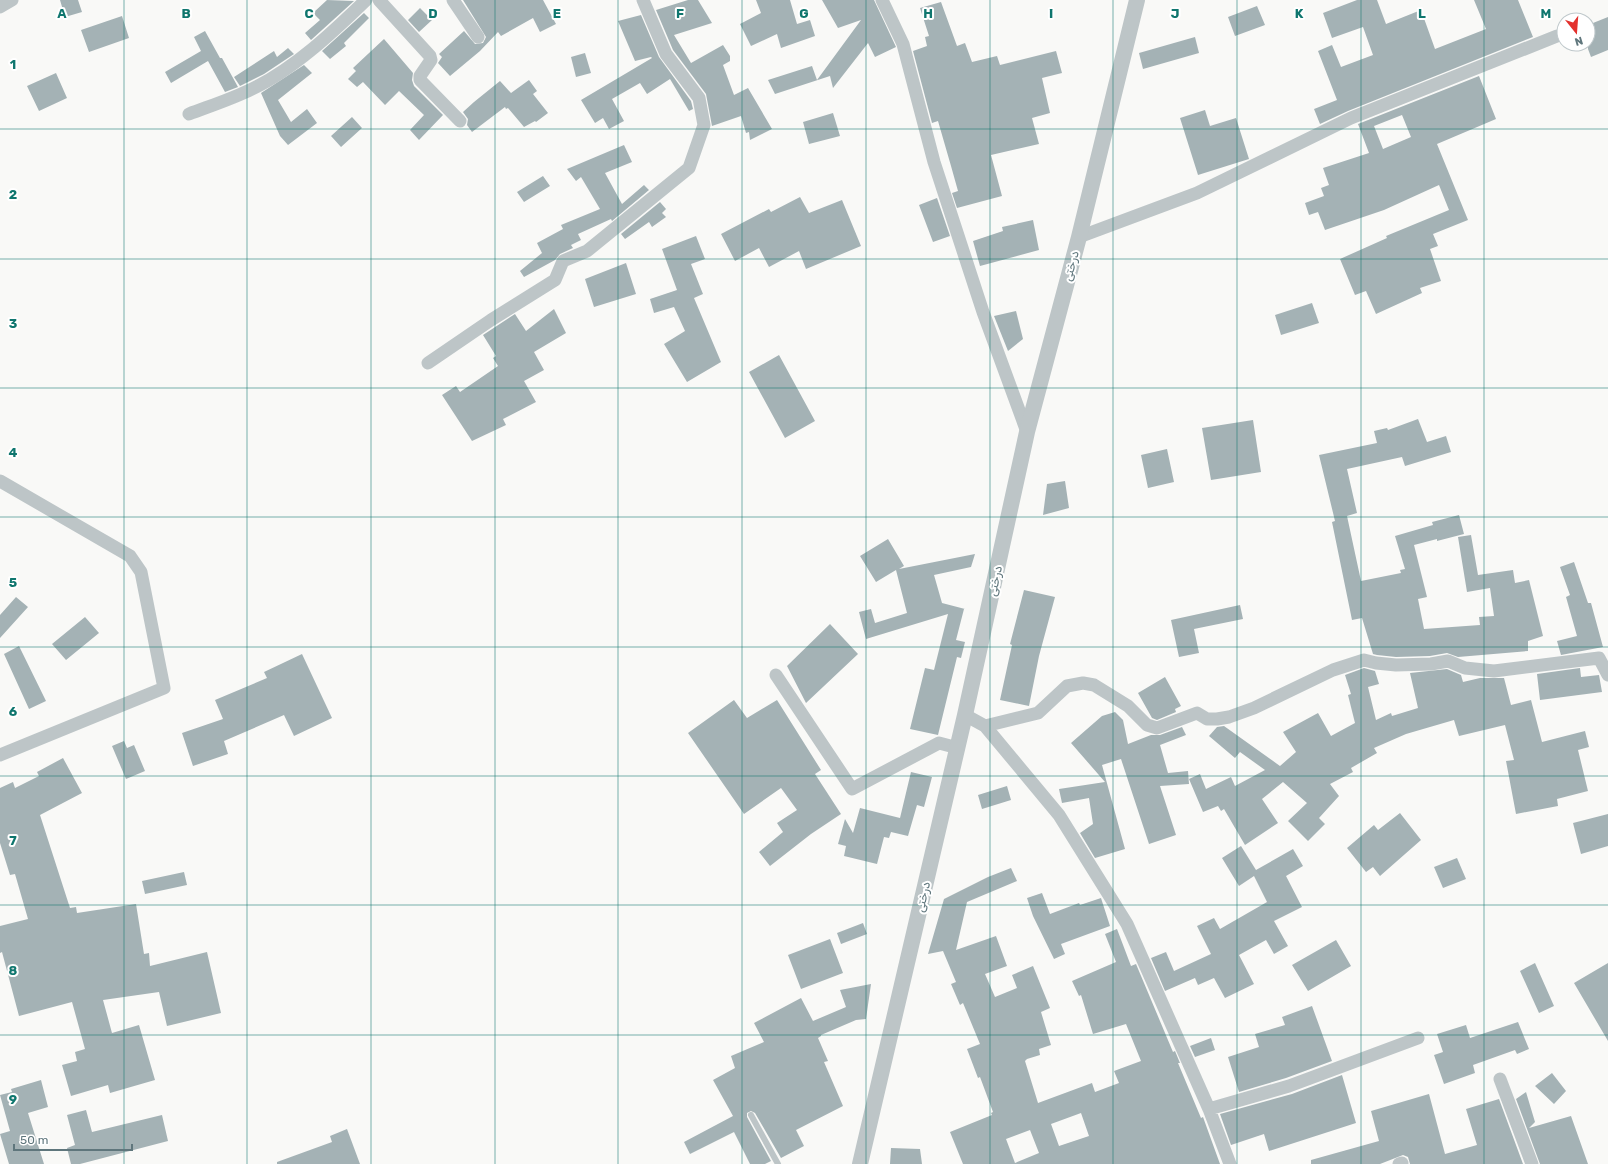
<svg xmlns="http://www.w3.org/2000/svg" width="1608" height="1164" font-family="Rubik,'Noto Naskh Arabic',sans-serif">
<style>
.building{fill:#a4b2b5;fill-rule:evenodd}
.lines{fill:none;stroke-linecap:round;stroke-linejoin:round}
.service{stroke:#bdc5c7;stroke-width:6}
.minor{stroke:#bdc5c7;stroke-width:13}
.tertiary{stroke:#bdc5c7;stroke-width:16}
.grid{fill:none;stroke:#0f766e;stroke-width:1;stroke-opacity:0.55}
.labels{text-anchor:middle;stroke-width:4;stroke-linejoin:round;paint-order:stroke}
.street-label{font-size:12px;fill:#5f767c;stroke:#fff}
.grid-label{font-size:13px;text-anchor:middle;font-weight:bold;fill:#0f766e;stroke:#fff;stroke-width:4;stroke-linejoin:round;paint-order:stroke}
</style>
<rect width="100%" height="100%" fill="#f9f9f7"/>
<!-- building -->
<path class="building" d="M60,0H78L82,12L65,17Z
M327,0L354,1L311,40L305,33L320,20L313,13Z
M463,0H543L556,24L540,32L533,18L501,36L498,32L480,51L450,76L438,63L442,57L439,54L464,31L475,44L483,43L486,37Z
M688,0H698L712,23L674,35L691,63L723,45L730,56V61L723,65L734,95L748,88L772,129L750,140L749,132L746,133L741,116L712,126L706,94L673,50L656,10Z
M756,0H790L797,24L810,20L815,36L781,48L777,34L751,46L740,24L761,13Z
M822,0H874L896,47L875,57L868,43L833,88L830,76L775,94L768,80L812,66L817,80L861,20L838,28Z
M1357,0H1377L1386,24L1421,10L1435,49L1486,29L1474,0H1518L1533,37L1348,111L1320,124L1314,109L1337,100L1318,51L1332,45L1341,67L1373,55L1363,27L1332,38L1323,13Z
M941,2L957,46L965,43L972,62L997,56L1000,65L1056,51L1062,73L1042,78L1050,113L1032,118L1039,144L991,155L1002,196L957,208L952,193L958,191L951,166L938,121L932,123L913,51L927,46L925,37L929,36L920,8Z
M1257,6L1265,25L1235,36L1228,17Z
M420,8L432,20L419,32L408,20Z
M364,13L369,18L344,43L346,46L330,59L322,51Z
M641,15L659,57L691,101L693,109L689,111L670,79L647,94L640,83L612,99L624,121L609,129L603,118L595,123L581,100L652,58L651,57L635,61L618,21Z
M122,16L129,38L89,52L81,30Z
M1608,17V50L1591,57L1588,49V25Z
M205,31L220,58H222L238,87L225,92L208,61L171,83L165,72L201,51L194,37Z
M1195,37L1199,53L1143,69L1139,53Z
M384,39L413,73L412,80L414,86L443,115L419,140L410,130L424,115L399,91L385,105L363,82L357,87L348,79L356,71L353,68Z
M288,48L294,54L264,74L240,86L234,77L274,51L277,57Z
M585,53L591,73L576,77L571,57Z
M304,65L312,73L278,100L291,122L307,109L317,123L288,145L280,136L261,93Z
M56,73L67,98L39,111L27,86Z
M1479,76L1496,119L1437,144L1468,220L1433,234L1438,246L1430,249L1441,281L1420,288L1422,293L1376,314L1366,291L1355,295L1340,259L1387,238L1386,236L1449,210L1439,185L1384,210L1325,230L1318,212L1309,215L1305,203L1324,196L1321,188L1329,185L1323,168L1369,153L1358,124ZM1402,115L1411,137L1383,149L1374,126Z
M529,80L537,91L533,94L548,113L536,122L535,121L524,127L508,108L506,109L505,107L472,132L467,125L468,119L463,112L474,102L500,81L511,93Z
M1205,110L1210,126L1236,118L1249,159L1198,175L1180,118Z
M833,113L840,136L809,144L803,122Z
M352,117L362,128L341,147L331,136Z
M624,145L632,162L605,173L622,204L644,185L649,190L612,221L611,219L578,234L581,240L571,245L573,248L560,254L555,260L524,277L520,271L542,253L537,243L563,229L561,225L600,209L581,177L576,181L567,169Z
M543,176L550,186L524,202L517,192Z
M800,197L809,213L842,200L861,246L806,269L799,251L769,267L759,248L735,261L721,234L769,209L771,212Z
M937,198L950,236L933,242L919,205Z
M660,202L666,209L662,213L666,217L652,227L649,222L625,239L621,234Z
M1033,220L1039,250L980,266L973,241L1003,231L1002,227Z
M696,236L705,259L691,264L703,294L694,298L721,362L687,382L664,344L685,331L674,307L654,313L650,299L677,290L662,249Z
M626,263L636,294L594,307L585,279Z
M1312,303L1319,323L1281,335L1275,315Z
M554,309L566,333L534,352L544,370L524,381L536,402L503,419L506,425L472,441L442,395L456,386L460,392L498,366L493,358L496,356L483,335L515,314L526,331Z
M1016,311L1023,339L1008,351L994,316Z
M779,355L815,421L785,438L749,372Z
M1418,419L1427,442L1446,436L1451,452L1405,466L1402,457L1347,469L1357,513L1347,516L1361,581L1401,573L1400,570L1405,569L1395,536L1433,525L1432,522L1459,515L1464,534L1437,541V539L1414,545L1427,597L1418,599L1424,629L1480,625L1479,617L1494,616L1490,588L1467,592L1458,537L1471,535L1478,575L1513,570L1515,583L1529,580L1543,636L1528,641V651L1458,657L1447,653L1430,656L1396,657L1377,655L1373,654L1362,618L1352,620L1332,522L1335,521L1319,455L1377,443L1374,431L1387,428L1388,430Z
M1253,420L1261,472L1211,480L1202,428Z
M1167,449L1174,482L1148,488L1141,455Z
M1065,481L1069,508L1043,515L1047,484Z
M888,539L904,566L899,569L975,554L971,567L934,575L942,603L965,609H964L956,640L965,642L961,658L957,657L938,735L910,729L925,668L934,670L948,614L866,639L859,612L871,609L875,623L907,613L896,570L876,582L860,556Z
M1574,562L1588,603H1591L1603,647L1561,655L1557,641L1577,636L1566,597L1570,595L1560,567Z
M1024,590L1055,597L1039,656L1029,706L1000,700L1012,645L1010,644Z
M16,597L28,607L0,638V615Z
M1240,605L1243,619L1194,629L1199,653L1179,657L1171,620Z
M85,617L99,633L66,660L52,644Z
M830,624L858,654L806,703L787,666Z
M19,646L46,701L29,709L4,654Z
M302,654L332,718L294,736L284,715L224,741L228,754L193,766L182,733L223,719L215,700L267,678L264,672Z
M1364,668L1375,671L1379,684L1368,687L1376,720L1391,713L1392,716L1418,708L1410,673L1447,669L1461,675L1463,682L1480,678H1504L1511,705L1531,700L1542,742L1585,731L1589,747L1578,750L1588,791L1557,799L1558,806L1516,814L1506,761L1514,760L1505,725L1459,736L1454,720L1406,734L1374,748L1377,753L1351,768L1353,772L1330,784L1339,796L1319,818L1325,824L1308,841L1288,821L1307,803L1283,782L1262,799L1278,823L1245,845L1224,809L1221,811L1218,806L1203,812L1189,779L1200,774L1206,789L1231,777L1235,786L1265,770L1240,752L1235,758L1209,736L1217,727L1224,726L1280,766L1296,752L1283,732L1318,713L1331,736L1355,723L1348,695L1351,694L1345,675Z
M1580,668L1581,677L1599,675L1602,692L1540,700L1537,674Z
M1165,677L1181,706L1175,709L1176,712L1157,720L1152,718L1138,693Z
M734,700L747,718L777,700L821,770L815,774L841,814L811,834L770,866L759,852L783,832L777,823L797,810L781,788L744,814L688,733Z
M1115,712L1123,720L1128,744L1151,735H1160L1182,727L1186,735L1160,745L1168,773L1188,771L1189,784L1160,786L1176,835L1149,844L1121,759L1102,765L1125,849L1095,858L1080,833L1093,824L1089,798L1062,803L1059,789L1105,782L1071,743L1102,716Z
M124,741L127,748L134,745L145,771L126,779L112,746Z
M63,758L82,793L40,815L70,908L76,907L77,913L136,904L144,954L149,953L150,966L207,952L221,1013L167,1026L159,992L103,1000L112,1033L139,1025L155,1080L110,1093L108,1085L71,1096L62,1065L77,1061L75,1052L85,1049L72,1002L19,1016L2,952L0,953V926L28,919L15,874L10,875L0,843V788L13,782L15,788L39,776L37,772Z
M911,772L932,777L924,807L917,805L908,836L891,832L889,838L884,837L877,864L844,856L846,846L838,844L845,819L853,833L860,808L900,818Z
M1007,786L1011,800L982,809L978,795Z
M1400,813L1421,840L1380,876L1373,867L1366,872L1347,848L1374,825L1378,830Z
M1608,814V846L1581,854L1573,823Z
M1241,846L1256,870L1293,849L1303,866L1286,876L1302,907L1274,921L1288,946L1274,954L1266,940L1239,955L1254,984L1225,998L1214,978L1198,985L1195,978L1165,991L1151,958L1166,952L1174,971L1211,954L1197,926L1214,918L1220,929L1267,902L1254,876L1239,886L1222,858Z
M1457,858L1466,879L1443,888L1434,867Z
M1011,868L1017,881L967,902L956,950L996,936L1007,966L985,974L995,997L1017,988L1012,975L1033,966L1050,1008L1041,1012L1051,1045L1039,1049L1040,1055L1027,1059L1025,1061L1038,1103L1092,1083L1095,1092L1119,1083L1114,1071L1141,1061L1126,1024L1093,1034L1081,995L1079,996L1072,981L1116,962L1105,934L1117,929L1131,966L1136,964L1173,1052L1175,1051L1180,1063H1178L1201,1118L1203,1117L1220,1164H963L950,1132L992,1115L991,1113L993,1112L980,1077L978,1078L967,1049L980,1044L963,1003L960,1005L951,984L956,982L943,951L928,954L944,899L988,877ZM1081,1113L1089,1136L1059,1146L1051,1124ZM1030,1130L1039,1153L1015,1163L1006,1139Z
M184,872L187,885L145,894L142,881Z
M1042,893L1050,914L1079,903L1080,905L1101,898L1110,926L1061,944L1065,954L1054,959L1033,916L1027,898Z
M863,923L867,934L841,944L837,933Z
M830,939L843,973L801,989L788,955Z
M1336,940L1351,966L1308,991L1292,965Z
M1535,963L1554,1006L1539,1013L1520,971Z
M1608,963V1041L1574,983Z
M871,984L866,1019L856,1020L821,1035V1036L818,1038L828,1061L824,1062L843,1106L796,1130L804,1146L781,1158L755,1113L751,1111L747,1113V1117L771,1161L765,1164H750L734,1132L690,1154L684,1142L733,1116L713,1080L735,1068L731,1056L764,1042L754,1023L801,998L813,1021L846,1007L840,990Z
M1312,1006L1332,1061L1286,1078L1239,1092L1228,1057L1259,1047L1255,1034L1285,1025L1282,1017Z
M1518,1022L1529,1049L1517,1054L1515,1050L1473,1065L1475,1073L1444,1084L1434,1055L1443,1052L1437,1034L1466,1025L1470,1038Z
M1211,1038L1215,1050L1195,1057L1190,1046Z
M1552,1073L1566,1091L1554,1104L1535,1086Z
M1342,1075L1356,1123L1269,1151L1264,1134L1231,1145L1220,1114L1292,1094Z
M41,1080L48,1107L28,1113L44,1164H9L0,1134L10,1131L0,1095L12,1092L11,1089Z
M1526,1092L1535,1122L1529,1128L1571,1116L1588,1164H1540L1516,1099Z
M1429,1094L1445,1154L1477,1145L1466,1109L1499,1099L1523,1164H1410L1408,1157L1403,1155L1380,1164H1311V1160L1379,1141L1371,1111Z
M86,1110L92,1132L162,1115L168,1141L80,1164H71L67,1148L75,1145L67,1115Z
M347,1129L360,1164H277V1162L332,1142L330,1136Z
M891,1148L920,1149L922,1164H890Z"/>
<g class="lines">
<!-- service -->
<path class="service" d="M751,1115L778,1164"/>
<!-- minor -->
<path class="minor" d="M379,0L430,56L431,60L420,76V80L460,121
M453,0L478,37
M882,0L903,44L934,162L983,312L1027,432
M0,7L12,0
M189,114C210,106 232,99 252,89C294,69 333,32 366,0
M1079,237L1197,193L1351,118L1557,36
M428,363L491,320L555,280L563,261L587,251L689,168L704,125L699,98L666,54L643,0
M0,481L130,556L141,572L164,688L0,755
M776,675L852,789L939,743L958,748
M965,715L985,726L1059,815L1127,924L1209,1109L1230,1164
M985,726L1038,713L1067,686L1083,683L1094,685L1128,706L1147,725L1157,728L1197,713L1207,719H1217L1229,717L1254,708L1333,670L1364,660L1376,663L1396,665L1431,664L1448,661L1465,668L1494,671L1599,658L1608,675
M1500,1079L1532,1164
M1209,1109L1289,1086L1418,1038
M1399,1164L1402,1163"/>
<!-- tertiary -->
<path class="tertiary" d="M860,1164L965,715L1027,432L1079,237L1137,0"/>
</g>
<!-- grid -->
<path class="grid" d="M124,0V1164M247,0V1164M371,0V1164M495,0V1164M618,0V1164M742,0V1164M866,0V1164M990,0V1164M1113,0V1164M1237,0V1164M1361,0V1164M1484,0V1164M0,129H1608M0,259H1608M0,388H1608M0,517H1608M0,647H1608M0,776H1608M0,905H1608M0,1035H1608"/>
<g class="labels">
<!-- street labels -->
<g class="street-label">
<text transform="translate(1071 266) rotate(-75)" y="4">درختی</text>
<text transform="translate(995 581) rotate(-78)" y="4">درختی</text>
<text transform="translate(923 897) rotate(-77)" y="4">درختی</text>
</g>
</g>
<g class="grid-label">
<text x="62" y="18">A</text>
<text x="186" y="18">B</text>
<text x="309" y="18">C</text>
<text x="433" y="18">D</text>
<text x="557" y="18">E</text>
<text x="680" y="18">F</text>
<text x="804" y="18">G</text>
<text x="928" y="18">H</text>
<text x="1051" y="18">I</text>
<text x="1175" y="18">J</text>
<text x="1299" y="18">K</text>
<text x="1422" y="18">L</text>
<text x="1546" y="18">M</text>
<text x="13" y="69">1</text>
<text x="13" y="199">2</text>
<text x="13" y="328">3</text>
<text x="13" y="457">4</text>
<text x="13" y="587">5</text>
<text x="13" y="716">6</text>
<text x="13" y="845">7</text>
<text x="13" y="975">8</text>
<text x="13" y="1104">9</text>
</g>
<!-- north arrow -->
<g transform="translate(1576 32) rotate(163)"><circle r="19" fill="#ffffff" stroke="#bfc8cb"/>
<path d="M0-3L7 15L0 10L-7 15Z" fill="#e3312d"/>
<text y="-6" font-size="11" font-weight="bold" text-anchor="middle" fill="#5f767c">N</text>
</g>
<!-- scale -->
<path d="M14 1144v6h118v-6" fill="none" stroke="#5f767c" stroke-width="2"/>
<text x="20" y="1144" font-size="12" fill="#5f767c" stroke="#ffffff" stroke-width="3" paint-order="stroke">50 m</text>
</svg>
